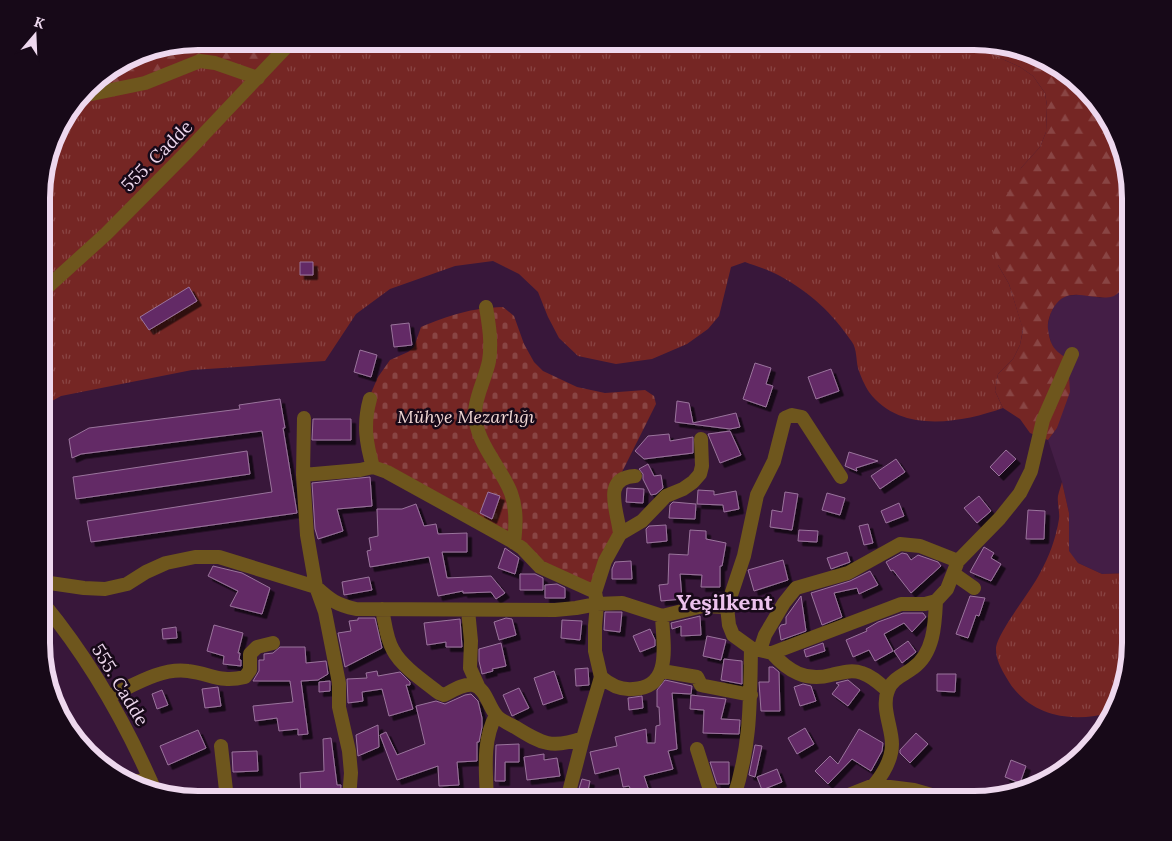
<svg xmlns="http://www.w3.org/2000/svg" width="1172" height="841" font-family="Lora,serif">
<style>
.built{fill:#441e46}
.grass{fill:url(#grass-tufts)}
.forest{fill:url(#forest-firs)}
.cemetery{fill:url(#cemetery-stones)}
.building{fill:#632a66;stroke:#9a749c;filter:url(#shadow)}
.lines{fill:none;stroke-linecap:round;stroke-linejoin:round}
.minor{stroke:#6e561d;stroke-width:14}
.labels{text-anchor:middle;stroke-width:5;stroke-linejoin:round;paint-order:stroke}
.street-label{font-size:18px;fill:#eed8ee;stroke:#170918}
.park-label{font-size:18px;font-style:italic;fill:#f1d7d4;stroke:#170918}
.district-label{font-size:22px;font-weight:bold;fill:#ecc2ed;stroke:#170918}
.rim{fill:none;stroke:#eed8ee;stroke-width:6}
</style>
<defs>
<pattern id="grass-tufts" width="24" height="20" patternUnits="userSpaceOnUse" patternTransform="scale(1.25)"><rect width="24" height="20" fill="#752624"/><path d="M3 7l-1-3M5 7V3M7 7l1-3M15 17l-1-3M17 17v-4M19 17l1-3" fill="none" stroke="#894544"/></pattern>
<pattern id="forest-firs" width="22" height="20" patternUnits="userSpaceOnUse" patternTransform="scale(1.25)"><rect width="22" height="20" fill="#752624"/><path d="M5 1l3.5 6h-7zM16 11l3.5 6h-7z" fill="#894544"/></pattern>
<pattern id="cemetery-stones" width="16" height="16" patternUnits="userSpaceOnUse" patternTransform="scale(1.25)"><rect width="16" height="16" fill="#752624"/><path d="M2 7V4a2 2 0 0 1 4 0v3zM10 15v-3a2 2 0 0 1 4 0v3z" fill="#894544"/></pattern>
<filter id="shadow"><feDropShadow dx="4.5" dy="4.5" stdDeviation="0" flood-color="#0009"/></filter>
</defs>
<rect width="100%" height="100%" fill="#38173a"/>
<!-- built -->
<path class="built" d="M1130,202V573L1102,574L1078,563L1068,551L1069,513L1062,482L1048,440L1057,428L1068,359L1056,352L1051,343L1047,327L1051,312L1057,302L1065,296L1088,294L1100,298L1115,295L1125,286L1120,251L1119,226L1124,207Z"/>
<!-- grass -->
<path class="grass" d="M292,41H692L705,46L710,41L964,42L1020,67L1033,76L1045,93L1047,106L1046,132L1040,147L1021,168L998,265L1009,284L1023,329L1020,345L1013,359L998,374L995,391L1003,408C961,423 900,434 869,392C865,386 860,375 858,368C856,360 857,349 852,342C832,313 811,293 780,276C769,270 756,266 745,262L731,267L719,316L708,329L687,344L652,359L616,364L578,356L559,338L548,317L538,292L519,274L493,261L455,266L390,289L356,314L325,361L192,370L61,396L43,406V177L62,120L82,96Z
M1062,482L1069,513V551L1078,563L1102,574L1130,573V653L1122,694L1112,712C1072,724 1028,717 1006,677C1001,668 996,660 996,649C996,634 1032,590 1040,573C1049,557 1056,538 1059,519C1060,512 1057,504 1058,496C1059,491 1061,486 1062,482Z"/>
<!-- forest -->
<path class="forest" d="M198,41H292L258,78L215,63L82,96L95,80L147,50Z
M964,42H984L1034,53L1070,74L1114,129L1130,188V202C1128,204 1126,205 1124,207C1114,222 1123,268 1125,286C1122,289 1118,294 1114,296C1094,303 1069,283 1054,307C1050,313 1047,323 1048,329C1050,346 1055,351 1068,359L1070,392L1057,428L1048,440L1030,433L1020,419L1003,408L995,391L998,374L1013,359L1020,345L1023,330L1009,284L998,265L992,244L994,218L1021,168L1040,147L1046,132L1047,106L1045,93L1033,76L1020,67Z"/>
<!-- cemetery -->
<path class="cemetery" d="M503,307L514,316L524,344L534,362L543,371L577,387L605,393L645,390L654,396L656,404L618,480V519L595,592L368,457V400L378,377L390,360L408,352L414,347L421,327C450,315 471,308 503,307Z"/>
<!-- building -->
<path class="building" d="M300,262H313V275H300Z
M189,287L197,301L149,330L140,317Z
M409,323L412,345L394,347L391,325Z
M360,350L377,355L371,377L354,372Z
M755,363L771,368L766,384L773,386L766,407L743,399Z
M831,369L839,391L816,399L808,377Z
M280,399L285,428H283L297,513L91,542L87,521L272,492L262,431L81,454L72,458L69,439L89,428L240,409L239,405Z
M677,401L689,403L693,423L736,413L740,427L730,429L675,422Z
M313,419H351V440H312Z
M730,431L741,455L720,463L708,434Z
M669,434L670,441L693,437V453L644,459L635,451L648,436Z
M1006,450L1016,459L999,476L990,467Z
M247,451L250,474L76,499L73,477Z
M849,452L878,461L856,468L857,471L845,466Z
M896,459L905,472L880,489L871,476Z
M648,464L654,476L661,475L663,488L656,494L651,495L643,479V474L639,469Z
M370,477L372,506L337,509L343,531L318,539L315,529L312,483Z
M627,488L644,489L643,503L626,502Z
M698,490L714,491V495L736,491L739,509L724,512L723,505L697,504Z
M488,492L500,496L492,519L480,513Z
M785,492L798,494L792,530L770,527L772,510L782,512Z
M827,493L845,498L840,515L822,510Z
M979,496L991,511L977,523L964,508Z
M673,502L696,504L695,519L669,518L670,505Z
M899,503L904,516L886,523L881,511Z
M416,504L424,526L436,524L438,534L467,533V552H442L447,578L491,576L505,593L496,599L491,592L463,593V591L438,596L429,557L370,567L367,551L371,550L369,538L378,536L377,509H402Z
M1028,510L1045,511L1044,539H1026Z
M868,524L873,543L864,545L859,526Z
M666,525L667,541L647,543L646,529L649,526Z
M690,530L706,531V539L726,543L722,566H720V587H701L702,575L680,574L682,599L661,601L659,585L668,584L669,554L688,555Z
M799,530L818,531L817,542L798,541Z
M984,547L994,553L991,558L1001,564L991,581L970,572Z
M505,548L519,558L515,574L498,568Z
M847,552L850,562L831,569L827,558Z
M902,553L907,554L911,560L918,555L938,562L941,566L911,593L893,570L891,571L886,562Z
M783,560L788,580L754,591L748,570Z
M631,561L632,579H612V569L615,562Z
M213,566L242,573L270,588L262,614L230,606L238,591L208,576Z
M870,571L878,585L859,594L857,588L834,593L842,617L822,625L811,593L850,581Z
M520,574H535L543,578V590H520Z
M369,577L372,590L344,595L342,582Z
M557,584L565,588V598H545V585Z
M801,596L806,631L781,640L779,628L781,625L786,624V617Z
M970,596L985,598L979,616L976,615L968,638L956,634Z
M605,612H622L620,632L604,630Z
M903,613H923L926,617L912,632L904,623L884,634L893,651L875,661L869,650L853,657L846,640L867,631L866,629L878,622Z
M700,616L701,635L681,636V626L672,629L671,623Z
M358,618H375L382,648L345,667L338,633L351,631L349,621L358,620Z
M506,618L512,619L516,635L499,640L494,622Z
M460,619L462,647H446V642L427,645L424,623Z
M562,620L582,621L580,640L561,638Z
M214,625L243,633L238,653H240L239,660H241V666L223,664L224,656L207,651Z
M176,627L177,638L163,639L162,629Z
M650,629L655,640V646L640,652L633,636Z
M707,636L726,640L721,660L703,656Z
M908,641L916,652L902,663L894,651Z
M501,643L506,666L492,669L493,671L482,674L479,661V649Z
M823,643L825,651L806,657L804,650Z
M280,647H305L306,663L326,661L328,674L318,680L301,681L308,734L298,735V729L279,731L277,718L255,721L253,706L293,702L290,681H253L259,671V660H264V654L273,653Z
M724,659L742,661V684L721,680Z
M769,667H773L779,672L780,711H761L759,682H769Z
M588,668L589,685L576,686L575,669Z
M377,671L378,676L400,672L410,682V685H406L413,709L389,716L382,689L362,692L363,701L348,703L347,679L367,678L366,673Z
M554,671L563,698L543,705L534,678Z
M937,674H956L955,692L937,691Z
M665,680L692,686L691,694L672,693L677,749L668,751L673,769L644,776L652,800H636L629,786L623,787L619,768L595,774L590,752L617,746L615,737L646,729L647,743H655L656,726L660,725L659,707H657V690Z
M848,680L860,690L848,706L832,694L839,685L836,683Z
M330,681V691L319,692V682Z
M803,684L811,686L816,701L800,706L794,687Z
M218,687L221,706L205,708L202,689Z
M519,688L529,708L512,716L503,695Z
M162,690L168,705L157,709L152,694Z
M471,694L478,701L482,718V727L479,742H477V761L457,762L459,785L439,786L438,766L397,780L380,735L386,732L397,755L425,744L416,706L436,701L445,704L465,695Z
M691,695L726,699L721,719L740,720L739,734L703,733L704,710L690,709Z
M642,696L643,708L629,710L628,698Z
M378,725L379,747L358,756L356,735Z
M805,728L814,744L797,754L788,738Z
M859,729L883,743L882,751L871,771L852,759L828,784L815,771L830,756L838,764Z
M198,730L206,748L168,765L160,746Z
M916,733L928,744L910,763L900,753V750Z
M331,738L337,785H341L340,798L319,795L320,799H301L300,773L324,771L323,739Z
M519,744V762H505V781H495L496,745Z
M755,745L762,746L755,777L749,775Z
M257,751L258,771L233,772L232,752Z
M544,754V760L557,758L560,776L527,780L524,757Z
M1011,760L1026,766L1020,783L1005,777Z
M710,762H729V784H717Z
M777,769L782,782L762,790L757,777Z
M582,779L590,781L587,795L578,792Z"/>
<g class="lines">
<!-- minor -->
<path class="minor" d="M82,96L145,83L200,61L215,63L258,78
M43,291L106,234L187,152L292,41
M486,307C489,325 492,343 489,361C486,377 475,397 475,413C475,442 501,467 511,493C517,509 516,526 514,543
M370,399C363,424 366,443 373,467
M304,418L303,475L307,535L316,587L325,612L339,683V707L349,751L351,773L349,799
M303,475L360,470L373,467L387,472L510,540L522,548L540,567L595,592
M620,534L642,521L666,496L683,489L693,482L700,474L702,466L701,439
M954,574L974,588
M43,582L84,588L105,589L127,584L146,572L166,563L195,557H219L316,587C330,600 337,605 356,609L555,610L576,608L597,604L622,603L662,616L703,606L727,607
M43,603C90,660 127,725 156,793
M382,609C385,623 386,638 393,650C401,666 425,682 439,693L444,695C452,691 464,683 473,685C486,688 488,706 496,715C500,720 509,724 515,727C542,744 552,749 583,738
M468,610L471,641L470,668L479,688
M751,648L772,653L901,604H925L936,601L947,589L958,561L1000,518L1020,493L1031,471L1043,420L1072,354
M760,650L765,635L784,603L796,588L848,573L900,544L920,546L958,561
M772,653C788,671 806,682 831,675C841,673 851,669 862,673C872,676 880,684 888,691
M662,671L697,677L701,685L705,686L751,695
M601,677C610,685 621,690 633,689C673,688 663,643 662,616
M108,697C132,686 161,667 188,671C212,674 220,683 245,677L250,670V654L257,647L273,643
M221,746L227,799
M697,749L709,787L715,800
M128,781H151
M874,785C883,774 892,759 892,744C892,727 881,708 888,690C893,678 904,675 913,668C934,653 935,624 936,601
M487,800C486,771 482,741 496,715
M567,800L583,738L601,677L595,651V626L597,604L595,592L605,561L620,534C618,511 601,478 635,476
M733,800C751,746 750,704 751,648L733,635L729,625L727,607L744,556L757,495L774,461L785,418L792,415L802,417L841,477
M836,800L874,785L914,790L949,800"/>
</g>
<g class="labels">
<!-- street labels -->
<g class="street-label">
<text transform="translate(157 156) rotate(-45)" y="6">555. Cadde</text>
<text transform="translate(120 685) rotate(59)" y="6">555. Cadde</text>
</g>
<!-- park labels -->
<g class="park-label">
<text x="466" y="423">Mühye Mezarlığı</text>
</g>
<!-- district labels -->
<g class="district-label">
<text x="725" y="610">Yeşilkent</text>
</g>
</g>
<!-- crop -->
<path d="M0 0H1172V841H0ZM198 50H974A148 148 0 0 1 1122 198V643A148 148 0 0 1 974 791H198A148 148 0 0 1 50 643V198A148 148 0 0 1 198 50Z" fill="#170918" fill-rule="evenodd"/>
<path class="rim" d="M198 50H974A148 148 0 0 1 1122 198V643A148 148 0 0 1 974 791H198A148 148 0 0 1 50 643V198A148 148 0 0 1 198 50Z"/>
<!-- north arrow -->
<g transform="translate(35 35) rotate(19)" stroke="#170918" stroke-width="4" paint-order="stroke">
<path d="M0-4L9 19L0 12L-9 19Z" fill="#eed8ee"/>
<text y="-8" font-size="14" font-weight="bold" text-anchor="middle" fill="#eed8ee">K</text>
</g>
</svg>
